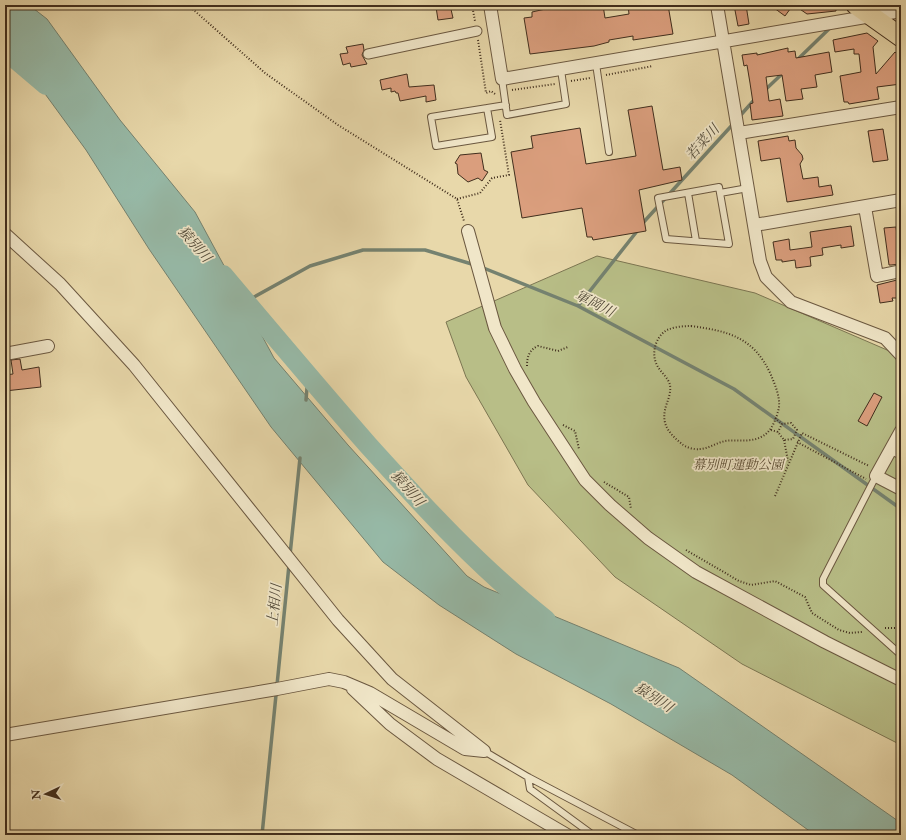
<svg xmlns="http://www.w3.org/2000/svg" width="906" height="840" font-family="'IM FELL Double Pica','Noto Serif JP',serif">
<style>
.green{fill:#b8be87;stroke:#7c7652}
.water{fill:#97baa8;stroke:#758270}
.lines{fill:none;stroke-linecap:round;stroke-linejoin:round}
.stream{stroke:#758270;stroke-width:3.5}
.river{stroke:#97baa8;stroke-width:20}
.building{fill:#da9e7d;stroke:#412e1d}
.service-casing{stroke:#6b5840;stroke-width:8}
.pedestrian-casing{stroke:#6b5840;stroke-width:11}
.minor-casing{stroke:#6b5840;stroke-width:14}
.primary-casing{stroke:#412e1d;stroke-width:21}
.path{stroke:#412e1d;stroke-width:2;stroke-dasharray:1 2;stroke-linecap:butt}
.service{stroke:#f0e6c8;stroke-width:6}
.pedestrian{stroke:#f0e6c8;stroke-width:9}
.minor{stroke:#f0e6c8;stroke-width:12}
.primary{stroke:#e8d8aa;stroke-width:19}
.labels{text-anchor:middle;stroke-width:3.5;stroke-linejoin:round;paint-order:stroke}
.park-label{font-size:13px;font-style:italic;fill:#594b32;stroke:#f0e6c8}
.water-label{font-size:14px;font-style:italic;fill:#524a39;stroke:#f0e6c8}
</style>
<rect width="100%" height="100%" fill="#e8d8aa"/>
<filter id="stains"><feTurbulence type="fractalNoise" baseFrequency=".005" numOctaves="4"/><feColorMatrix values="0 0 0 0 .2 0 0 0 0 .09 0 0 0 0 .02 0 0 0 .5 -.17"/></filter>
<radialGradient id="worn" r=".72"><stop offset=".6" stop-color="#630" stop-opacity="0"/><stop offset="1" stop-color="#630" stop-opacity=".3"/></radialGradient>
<!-- green -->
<path class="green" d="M597,256L755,293L901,356V745L742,664L615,577L528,485L466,377L446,322Z"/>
<!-- water -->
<path class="water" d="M5,5H29L47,19L120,120L195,212L274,358L348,445L467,576L484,587L679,668L901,823V835H815L732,775L611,704L516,654L439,605L383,562L271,427L149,249L86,150L5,39Z"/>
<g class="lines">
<!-- stream -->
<path class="stream" d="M796,61L832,26
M764,91L784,72
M739,117L755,99
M641,225L734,123
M481,267L578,306L734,389L901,509
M245,302L310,266L363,250H425L475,265
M578,306L638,230
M306,400L308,376
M290,555L300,458
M262,835L289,565"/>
<!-- river -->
<path class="river" d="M5,50L46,85
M223,275C271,332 319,389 368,445C424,507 480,568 546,620"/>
</g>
<!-- building -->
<path class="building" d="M450,5L453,18L438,20L436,7Z
M550,5H587L588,6L603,5L605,18L629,14L628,5H668L673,34L633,40V36L609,40V42L594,46L530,54L524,18L532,17V12L550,8Z
M734,5H746L749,24L738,26Z
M770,5H793L785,16Z
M794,5H836V11L807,14Z
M867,33L878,41L873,47L876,74L895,52L901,57V84L877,87L879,99L849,104L848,102H844L840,76L861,72L859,54H854V49L835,52L833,40Z
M363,44L364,50L362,55L367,64L351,67L350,63L343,65L340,54L348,53L346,47Z
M788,48V52L795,51L796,58L829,52L832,72L815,75L817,87L801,89L803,99L786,101L782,75L766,77L769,101L780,99L783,116L752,120L750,104L753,103L750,83L747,65L744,66L742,55L757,53V55Z
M407,74L409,87L434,85L436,100L426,102V96L400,101L398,93H396L395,91L391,92V88L382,90L380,80Z
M652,106L663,170L680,167L682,180L639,190L646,231L593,240L592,237H587L582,208L522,218L511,152L533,148L531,136L580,128L586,164L636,156L628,110Z
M883,129L888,160L873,162L868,131Z
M788,136L789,141L795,140L796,148L802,155L803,159L800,164L803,179L818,177L819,187L831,185L833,195L787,202L780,158L761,161L758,141Z
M481,153L484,170L488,172L482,181L478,178L468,182L458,174L457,164L455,163L460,155Z
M851,226L854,246L841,248V245L822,248L823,255L810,257L811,266L796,268L795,260L782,262V260H776L773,242L789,239L790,250L812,247L810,232Z
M896,227L901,264L891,265H889L884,228Z
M901,279V298H892L893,301L880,303L877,285Z
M20,359L22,370L39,367L41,387L5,391V375L13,374L11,360Z
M874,393L882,397L867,426L858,421Z"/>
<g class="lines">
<defs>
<path id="service" d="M596,64L609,152
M502,79L507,115L566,104L561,70
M487,108L492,137L436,146L431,117L506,105
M688,193L696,241
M720,193L719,187L658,198L666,239L729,244L720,193L748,188
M890,450L901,456
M876,476L823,579V585L901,655
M484,751L528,777L638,835
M528,777L530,789L593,835"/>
<path id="pedestrian" d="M368,54L477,31"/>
<path id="minor" d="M490,5L502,79L901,11
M717,5L760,261L766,277L791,302L885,338L901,355
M739,133L901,107
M865,207L877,276L901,271
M755,225L901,200
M468,231L495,328L515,369L534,402L585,480L610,505L648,538L696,572L825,642L901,680
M5,234L60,284L134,365L338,620L392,679L484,751
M5,354L48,346
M901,431L876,476L901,489
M353,689L390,724L437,759L567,835
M5,735L277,689L329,679L344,682L370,693L465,749L484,751"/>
<path id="primary" d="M856,5L901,37"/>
</defs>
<!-- service casing -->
<use href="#service" class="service-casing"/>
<!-- pedestrian casing -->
<use href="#pedestrian" class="pedestrian-casing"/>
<!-- minor casing -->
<use href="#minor" class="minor-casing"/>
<!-- primary casing -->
<use href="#primary" class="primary-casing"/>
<!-- path -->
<path class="path" d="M188,5L265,73L338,125L457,199L464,221
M472,5L475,21
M478,40L486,93L491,91L495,94
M606,75L653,66
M571,81L590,78
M512,90L555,84
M457,199L480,193L492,178L509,175L500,120
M691,326C728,331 754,337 771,375C775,385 780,396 779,407C777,418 771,433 761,437C749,443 737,439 725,441C716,443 708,449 699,449C695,450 685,447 682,444C667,432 660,422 667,403C669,398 671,390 670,385C668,377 660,372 657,365C651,354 655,337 667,330C674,327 683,326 691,326Z
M527,366C527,357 529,350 538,346L558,351L568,347
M775,418L782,424
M563,425L575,431L579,449
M771,430L778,432L784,440L793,439L797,430L791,423L782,424L778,432
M784,440L788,461
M797,442L866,479
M604,482L629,497L631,509
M775,496L802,433L869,466
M686,550L739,581L751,585L775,581L805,597L812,613L839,630L850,633L862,632
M885,628H895L901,630"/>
<!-- service -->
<use href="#service" class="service"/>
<!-- pedestrian -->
<use href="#pedestrian" class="pedestrian"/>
<!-- minor -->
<use href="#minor" class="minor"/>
<!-- primary -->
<use href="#primary" class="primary"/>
</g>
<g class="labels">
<!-- park labels -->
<g class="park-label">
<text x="738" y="469">幕別町運動公園</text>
</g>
<!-- water labels -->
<g class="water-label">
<text transform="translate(702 142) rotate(-48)" y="5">若菜川</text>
<text transform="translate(195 244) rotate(49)" y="5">猿別川</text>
<text transform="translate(595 303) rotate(27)" y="5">軍岡川</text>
<text transform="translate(408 488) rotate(49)" y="5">猿別川</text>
<text transform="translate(274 605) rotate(-84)" y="5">上相川</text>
<text transform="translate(654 697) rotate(33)" y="5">猿別川</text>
</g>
</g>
<!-- margin -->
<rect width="906" height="840" fill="none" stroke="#e8d8aa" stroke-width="20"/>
<rect x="6" y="6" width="894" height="828" fill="none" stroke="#412e1d" stroke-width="2"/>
<rect x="10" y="10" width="886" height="820" fill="none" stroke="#412e1d"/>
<!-- north arrow -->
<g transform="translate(46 794) rotate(266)" stroke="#f0e6c8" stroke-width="3" paint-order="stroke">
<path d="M0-3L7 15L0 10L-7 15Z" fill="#412e1d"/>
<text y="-6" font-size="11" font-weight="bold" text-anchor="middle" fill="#412e1d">N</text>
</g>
<rect width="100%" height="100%" filter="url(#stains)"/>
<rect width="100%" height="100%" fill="url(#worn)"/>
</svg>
